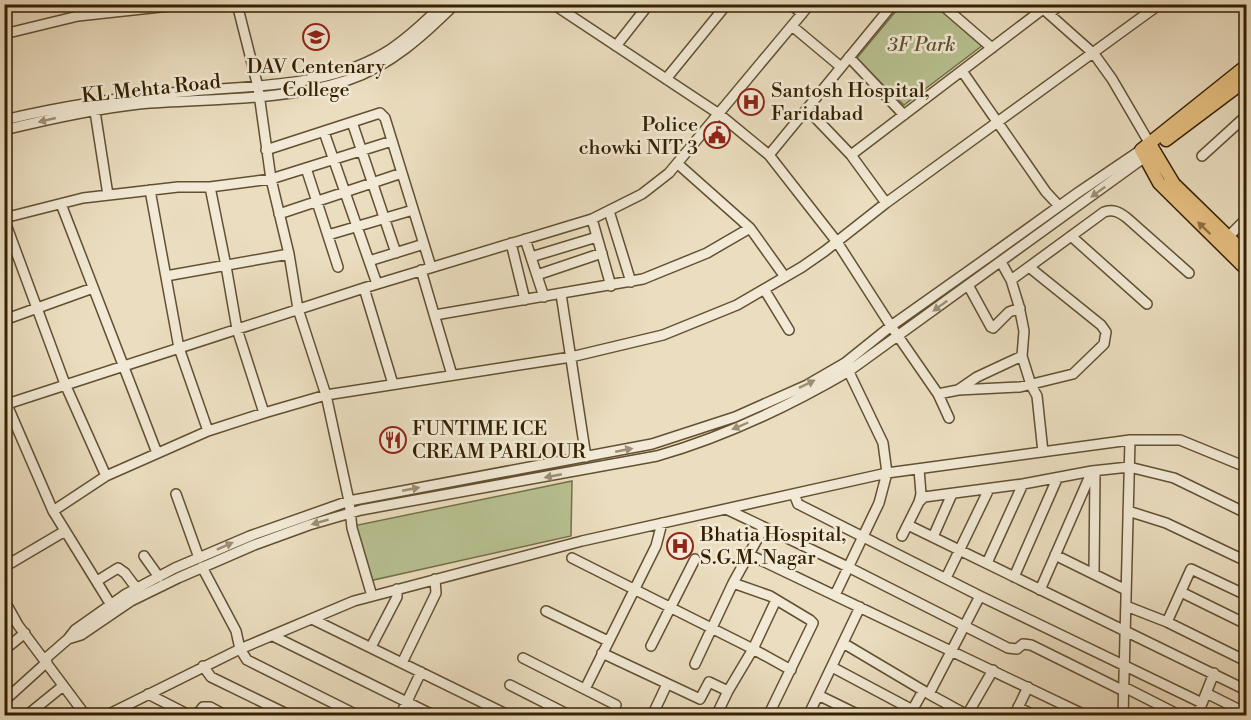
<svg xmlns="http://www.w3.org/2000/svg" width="1251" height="720" font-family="'Libre Bodoni',serif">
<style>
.green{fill:#b8c191;stroke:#767049;stroke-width:1.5}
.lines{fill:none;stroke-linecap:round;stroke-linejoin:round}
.minor-casing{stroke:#625031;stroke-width:12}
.major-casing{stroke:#342001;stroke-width:15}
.minor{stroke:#f2ead6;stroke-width:9}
.major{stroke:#e6bf80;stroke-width:12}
.oneway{fill:#9c8f76}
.oneway2{fill:#8d7040}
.labels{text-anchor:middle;stroke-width:5;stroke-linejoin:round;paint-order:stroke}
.park-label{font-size:20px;font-style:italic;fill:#5c502c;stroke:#f2ead6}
.poi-label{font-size:20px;fill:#342001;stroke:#f2ead6;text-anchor:start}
.street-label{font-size:20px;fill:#342001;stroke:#f2ead6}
</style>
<rect width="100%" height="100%" fill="#ebdec0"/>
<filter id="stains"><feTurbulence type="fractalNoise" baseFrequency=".00333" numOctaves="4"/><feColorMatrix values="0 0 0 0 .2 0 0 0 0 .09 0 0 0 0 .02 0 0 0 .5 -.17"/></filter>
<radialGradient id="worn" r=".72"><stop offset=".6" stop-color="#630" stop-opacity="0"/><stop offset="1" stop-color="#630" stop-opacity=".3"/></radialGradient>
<!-- green -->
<path class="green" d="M901,5H935L983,45L904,105L856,59Z
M572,481L571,536L369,581L353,526Z"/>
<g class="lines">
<defs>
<path id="minor" d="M237,4L258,87L271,179L289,254L298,309L326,395L349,501L352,528L372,596
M553,4L719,114L769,155L837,242L891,326L938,394L949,418
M791,4L802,14
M941,4L992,48
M1040,6L1094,54L1112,79L1150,144
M1049,14L1061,4
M792,26L841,67
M4,34L78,16L188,4
M616,46L649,4
M849,57L904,115
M962,71L1046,192L1059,206
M666,79L727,4
M94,105L108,195
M807,109L851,155L886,203
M4,120C67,105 129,96 193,91C259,85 333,87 391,49C410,36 426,21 443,4
M352,122L396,253
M4,130C49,119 94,109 139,104C208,98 281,102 348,80C390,66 424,35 455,4
M324,132L377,284
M266,150L380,113L385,118L431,267
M769,155L893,4
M851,155L1043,9
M1202,156L1246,116
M678,164L750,228L785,277
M306,168L338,267
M210,187L226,266L237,329L264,413
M150,190L179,348L208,431
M61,204L157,453
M609,211L631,282
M279,214L402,173
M4,218L83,198L178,187H210L271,179L392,141
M4,219L65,384L106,476
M592,219L611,286
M328,235L413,210
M1071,236L1147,304
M1229,236L1246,219
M525,239L544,297
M511,243L525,300
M531,257L597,237
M369,261L424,244
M1001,262L1011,280L1019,306L1024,331L1022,356L1031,385L1037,396L1043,452
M421,270L452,375
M537,275L602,253
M166,276L289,254
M1011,280L1104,212C1114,209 1119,212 1127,218L1189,273
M968,285L991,327L993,328L1009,312L1020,308
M364,288L393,384
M764,289L789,330
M561,294L586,457
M435,315L643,279L707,253L750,228
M4,320L93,288
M958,390L1020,387L1073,374L1104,344L1106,332L1101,325L1029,267
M938,394L958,390L977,377L1022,356
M4,398L53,511L111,605
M4,405L364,288L592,219L642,194L669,173L810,4
M1245,421L1246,431
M919,469L921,494L919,502
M176,494L199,558
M794,494L798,504L980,596L1202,703
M726,509L848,567L1008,648L1017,649L1023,644L1031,645L1124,691
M53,511L106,476L208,431L264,413L326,395L571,357L663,335L737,305L802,267L825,251L886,203L1160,4
M1128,511L1166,523L1246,561
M908,525L1246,690
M764,527L733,583L770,596L810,620L813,623L768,716
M902,536L919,502L924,497L1023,484L1092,471L1129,467L1174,478L1246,513
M933,537L952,494
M748,554L1087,716
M1055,555L1126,590
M144,556L159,577
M572,558L753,649L791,670
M987,563L1023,484
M4,567L65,531
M202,567L236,631L240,649L247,660L359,716
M1094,574L1095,471
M1014,577L1057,479
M946,578L989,489
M97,581L118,568L125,573L137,589
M1040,590L1092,471
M1181,592L1246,624
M835,595L879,503L887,473L883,443L847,368
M4,600L18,625L83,712L82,716
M1126,606L1167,622L1246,661
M546,611L608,641
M312,619L510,716
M1167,622L1191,569L1246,595
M273,636L435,716
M68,639L81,635L131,601L178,578L254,545L309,525L361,510L657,456C724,437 789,406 849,371L1145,157
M843,643L929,694L969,716
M651,646L695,559
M371,647L397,597V589
M4,650L25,633
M602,653L700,699L709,682L728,691
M523,658L616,705
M45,659L68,639L75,630L126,594L175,568L250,536L349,501L652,444L735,417L807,385L845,363L891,326L994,253L1076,194L1141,150
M402,663L436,593L435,579
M695,664L733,583
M203,666L211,677L291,716
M832,667L924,716
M510,685L571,716
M1124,687L1181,716
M585,689L656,546L662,523
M1206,693L1246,713
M148,694L191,716
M929,694L980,596
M818,695L861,716
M4,701L47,662
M1018,707L1035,716
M967,715L993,670
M26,716L63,686
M105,716L240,649L354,601L582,541L887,473L1130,440H1180L1246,467
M196,716L203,707H210L227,716
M400,716L421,672
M652,716L667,684
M716,716L728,691L753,649L776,600
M808,716L860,607
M909,716L923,691
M1014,716L1028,687
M1123,716L1130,440
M1197,716L1214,673"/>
<path id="major" d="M1246,66L1141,150L1159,183L1246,269
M1166,140L1246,80
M1150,144L1174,184L1246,254"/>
</defs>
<!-- minor casing -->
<use href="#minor" class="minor-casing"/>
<!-- major casing -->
<use href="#major" class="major-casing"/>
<!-- minor -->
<use href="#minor" class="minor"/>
<!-- major -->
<use href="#major" class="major"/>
</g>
<!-- one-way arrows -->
<defs><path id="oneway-solid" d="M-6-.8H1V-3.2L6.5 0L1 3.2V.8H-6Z" transform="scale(1.5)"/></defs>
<g class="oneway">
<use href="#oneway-solid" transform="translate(47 120) rotate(167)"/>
<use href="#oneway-solid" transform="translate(1098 192) rotate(144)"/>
<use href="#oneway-solid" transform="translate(940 306) rotate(144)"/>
<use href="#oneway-solid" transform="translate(807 384) rotate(-26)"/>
<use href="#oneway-solid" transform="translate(740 426) rotate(157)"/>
<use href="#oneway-solid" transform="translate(624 450) rotate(-11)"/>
<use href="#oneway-solid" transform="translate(553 476) rotate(169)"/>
<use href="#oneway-solid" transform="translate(411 489) rotate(-11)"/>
<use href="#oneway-solid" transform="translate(320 522) rotate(164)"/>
<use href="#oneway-solid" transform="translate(225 546) rotate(-24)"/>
</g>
<use class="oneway2" href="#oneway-solid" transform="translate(1204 228) rotate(-136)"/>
<!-- icons -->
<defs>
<symbol id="university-ring" viewBox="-11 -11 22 22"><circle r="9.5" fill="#f2ead6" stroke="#8f2418" stroke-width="1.5"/><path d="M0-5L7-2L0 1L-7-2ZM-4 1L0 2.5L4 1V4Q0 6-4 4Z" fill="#8f2418"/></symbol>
<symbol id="hospital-ring" viewBox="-11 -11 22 22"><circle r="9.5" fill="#f2ead6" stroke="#8f2418" stroke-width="1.5"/><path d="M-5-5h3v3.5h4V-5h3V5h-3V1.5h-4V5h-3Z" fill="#8f2418"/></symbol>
<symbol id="civic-ring" viewBox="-11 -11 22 22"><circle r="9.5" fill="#f2ead6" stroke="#8f2418" stroke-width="1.5"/><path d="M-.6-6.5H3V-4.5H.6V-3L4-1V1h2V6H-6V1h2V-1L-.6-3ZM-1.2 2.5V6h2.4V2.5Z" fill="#8f2418"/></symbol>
<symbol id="restaurant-ring" viewBox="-11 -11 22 22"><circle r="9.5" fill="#f2ead6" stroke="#8f2418" stroke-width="1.5"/><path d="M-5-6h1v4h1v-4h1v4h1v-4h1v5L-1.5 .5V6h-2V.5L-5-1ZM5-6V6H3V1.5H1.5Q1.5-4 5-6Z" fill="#8f2418"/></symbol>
</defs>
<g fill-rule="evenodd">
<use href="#university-ring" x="301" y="22" width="30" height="30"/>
<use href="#hospital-ring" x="736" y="87" width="30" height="30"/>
<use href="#civic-ring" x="702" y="120" width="30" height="30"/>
<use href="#restaurant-ring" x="378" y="425" width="30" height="30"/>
<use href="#hospital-ring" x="665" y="531" width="30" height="30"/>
</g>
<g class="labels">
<!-- park labels -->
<g class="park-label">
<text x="921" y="51">3F Park</text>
</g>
<!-- poi labels -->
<g class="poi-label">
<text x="316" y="73" text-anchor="middle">DAV Centenary<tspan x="316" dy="23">College</tspan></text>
<text x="771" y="97">Santosh Hospital,<tspan x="771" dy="23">Faridabad</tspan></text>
<text x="698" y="131" text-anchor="end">Police<tspan x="698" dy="23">chowki NIT 3</tspan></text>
<text x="412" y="435">FUNTIME ICE<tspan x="412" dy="23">CREAM PARLOUR</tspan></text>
<text x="700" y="541">Bhatia Hospital,<tspan x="700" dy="23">S.G.M. Nagar</tspan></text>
</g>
<!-- street labels -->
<g class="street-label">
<text transform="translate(151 88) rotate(-6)" y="7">KL Mehta Road</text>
</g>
</g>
<!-- margin -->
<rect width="1251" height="720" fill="none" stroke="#ebdec0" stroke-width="24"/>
<rect x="6" y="6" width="1239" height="708" fill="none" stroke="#342001" stroke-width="3"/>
<rect x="12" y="12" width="1227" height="696" fill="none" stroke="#342001" stroke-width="1.5"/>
<rect width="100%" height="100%" filter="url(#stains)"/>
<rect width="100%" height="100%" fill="url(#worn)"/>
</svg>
